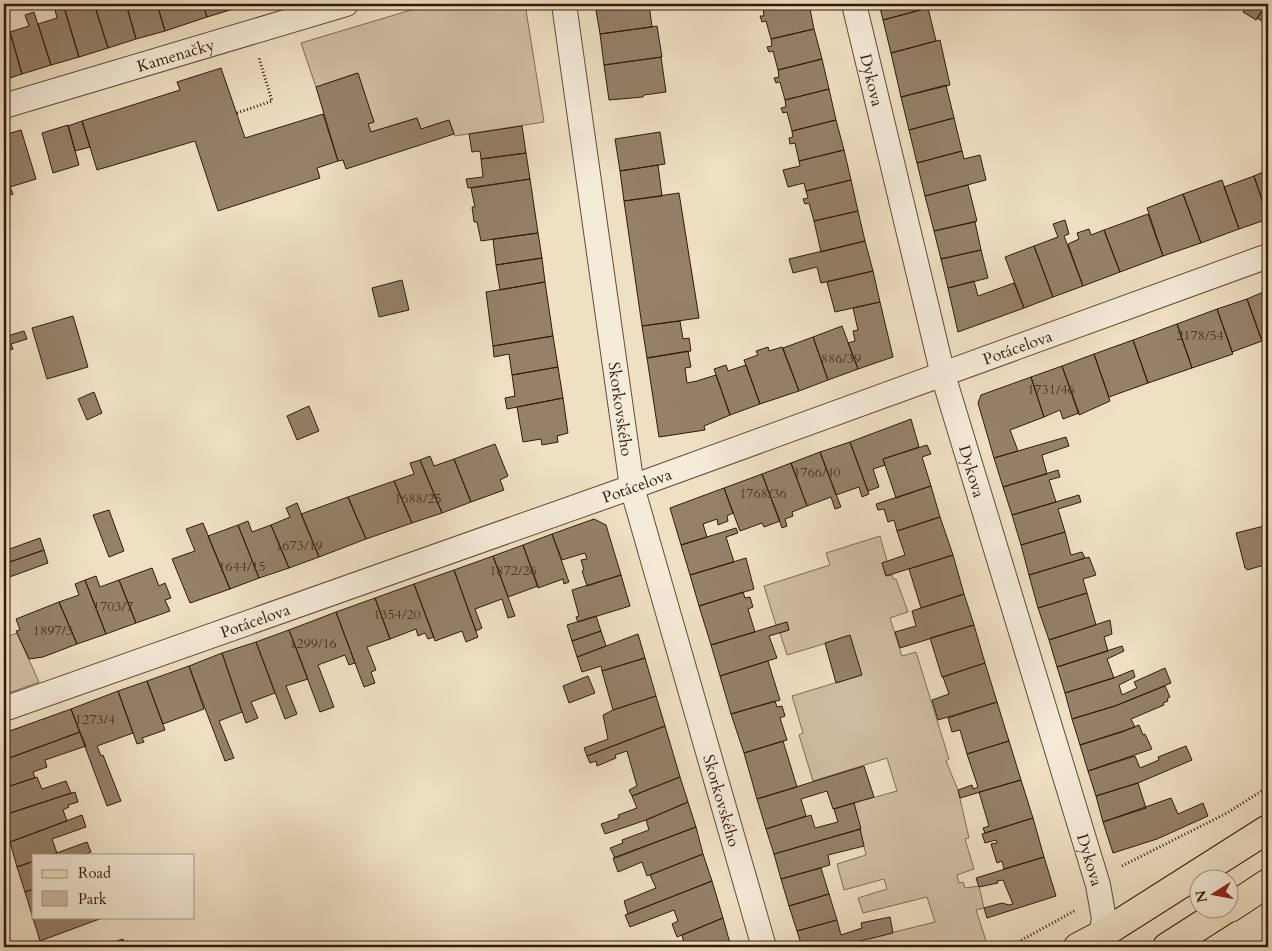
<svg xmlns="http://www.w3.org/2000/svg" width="1272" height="951" font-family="Cardo,serif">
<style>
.green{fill:#cfbea4;stroke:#816c56}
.building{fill:#95806a;stroke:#331908}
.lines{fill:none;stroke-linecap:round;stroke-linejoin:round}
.street-casing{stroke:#624b37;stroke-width:26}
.primary-casing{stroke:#331908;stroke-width:30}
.path{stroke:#331908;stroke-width:3;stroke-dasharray:1 2.5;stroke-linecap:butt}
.street{stroke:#f5ebd9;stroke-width:24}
.primary{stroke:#efe0c4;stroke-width:28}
.tram{stroke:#331908;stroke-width:1}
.labels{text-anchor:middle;stroke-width:4.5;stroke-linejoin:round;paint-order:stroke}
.number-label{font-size:14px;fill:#4c3320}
.street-label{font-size:16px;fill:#331908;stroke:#f5ebd9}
</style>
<rect width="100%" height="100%" fill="#efe0c4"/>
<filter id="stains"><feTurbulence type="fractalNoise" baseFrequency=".004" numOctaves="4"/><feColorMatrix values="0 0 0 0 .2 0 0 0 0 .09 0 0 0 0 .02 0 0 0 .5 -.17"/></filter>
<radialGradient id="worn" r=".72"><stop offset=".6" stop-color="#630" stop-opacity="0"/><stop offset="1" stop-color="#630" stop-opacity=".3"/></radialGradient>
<!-- green -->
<path class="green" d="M431,4H525L544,122L455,136L449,120L421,129L417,118L371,132L368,124L374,122L357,73L316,87L301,43Z
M880,536L887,561L882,563L886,576L892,575L893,579H896L908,612L890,618L902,656L916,652L949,759L946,761L958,790L969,838L965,839L974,869L957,875L959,883L963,882L965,888L979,886L984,908L976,910L988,947H873L870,938L935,922L927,897L863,913L858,898L887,889L884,879L844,890L837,864L866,855L854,803L897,791L887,758L813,781L799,735L803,733L792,696L861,675L850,636L787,655L780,633L789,630L787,622L776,625L764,586L830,565L826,553Z
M17,633L39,682L4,695V638Z"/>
<!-- building -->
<path class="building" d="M63,4H94L108,48L79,57Z
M63,4L79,57L51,65L38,24L57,18L54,6Z
M102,4H126L136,39L108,48L95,6Z
M126,4H157L165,31L136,39Z
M157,4H168L169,8L181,4H203L207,17L165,31Z
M203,4H250L207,17Z
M595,4H649L652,27L600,34Z
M762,4H785L763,9Z
M785,4H809L814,29L771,39L766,21L762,22L760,16H764L763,9Z
M879,4H927L928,8L883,20Z
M1241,4H1267L1256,20L1243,12L1246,7Z
M1267,4H1268V25L1257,18Z
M928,8L936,41L891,53L883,20Z
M34,12L51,65L22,74L10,32L29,26L25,15Z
M657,26L662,57L604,65L600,34Z
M814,29L822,59L778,70L773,51L769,52L767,47L772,46L771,39Z
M10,32L22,74L4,80V34Z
M940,40L950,85L901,97L891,53Z
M661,57L666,92L644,95L643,97L609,100L604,65Z
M822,59L829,89L785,100L780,82L776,83L774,78L779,77L778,70Z
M221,68L245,138L323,114L338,161L317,168L320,178L218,211L195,141L97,170L82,121L180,90L177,82Z
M358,73L374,122L368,124L371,132L417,118L421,129L449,120L454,134L346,169L343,160L338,161L316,87Z
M946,85L954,118L909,130L901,97Z
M829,89L836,120L792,131L787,112L783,113L781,108L786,107L785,100Z
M954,118L962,151L917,163L909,130Z
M836,120L844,150L799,161L795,143L790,144L789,138L793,137L792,131Z
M82,121L90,147L75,151L68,126Z
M68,125L79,165L53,173L42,133Z
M522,126L526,153L481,159L480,151L472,152L469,134Z
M21,130L36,179L10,187L13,194L4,197V135Z
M660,132L665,164L620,171L615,139Z
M844,150L851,180L806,191L804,183L788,187L783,170L800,166L799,161Z
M962,151L964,159L980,155L986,180L925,196L917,163Z
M526,153L530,179L468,188L466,179L483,177L481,159Z
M658,165L662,196L624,201L620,171Z
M1268,170V217L1254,176Z
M1254,176L1268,219L1239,229L1224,187Z
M530,179L538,233L481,241L477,222H474L472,207H475L471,188Z
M851,180L858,211L814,221L809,203L805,204L803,199L808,198L806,191Z
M1222,180L1239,229L1201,243L1183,194Z
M968,185L977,221L934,231L925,196Z
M679,193L699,318L642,326L624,201Z
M1183,194L1201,243L1163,256L1147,208Z
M858,211L865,241L821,252L814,221Z
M1148,214L1163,256L1120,272L1104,230Z
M1065,220L1069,234L1064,236L1083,286L1053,297L1034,246L1058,237L1053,224Z
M975,222L981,250L941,259L934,231Z
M1089,229L1091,235L1104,230L1120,272L1083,286L1068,244L1079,239L1077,233Z
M538,233L542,258L496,265L493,239Z
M865,241L873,271L821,283L817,267L793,273L789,259Z
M1034,246L1053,297L1024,308L1005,257Z
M981,250L988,278L948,288L941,259Z
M542,258L545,282L500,290L496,265Z
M873,271L880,302L835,312L827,282Z
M402,280L409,310L379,317L372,288Z
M974,281L978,296L1014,283L1024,308L958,332L948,288Z
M545,282L553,336L493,346L486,292Z
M1268,290V339L1262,341L1247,299Z
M1247,299L1262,341L1232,352L1217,309Z
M880,302L893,357L858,369L848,343L855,341L853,331L858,330L853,308Z
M1217,309L1233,354L1192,368L1177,324Z
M73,316L88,367L47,379L32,328Z
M680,321L683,339L689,338L691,351L647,358L642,326Z
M1177,324L1192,368L1148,383L1133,340Z
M842,326L858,369L828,380L813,337Z
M24,331L27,339L11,344L13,349L4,352V337Z
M553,336L558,367L512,375L509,354L494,357L493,346Z
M813,337L828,380L799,391L783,348Z
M1133,340L1148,383L1109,397L1094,354Z
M768,347L769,351L782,347L799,391L760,404L744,360L758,355L756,351Z
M688,351L691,367L685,368L687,383L697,381L716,375L730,415L704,426L705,430L659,437L647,358Z
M1094,354L1110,401L1079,415L1062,366Z
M726,365L728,371L746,365L760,404L730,415L714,369Z
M1062,366L1079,413L1063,419L1060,410L1044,417L1031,377Z
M558,367L563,398L507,409L505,398L515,396L512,375Z
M1031,377L1044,417L1010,430L1018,451L994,458L978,403L981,395Z
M94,392L102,413L87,420L78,399Z
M563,398L568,433L557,436L558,442L542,445L541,439L523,442L517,407Z
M309,406L319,431L297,440L287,416Z
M911,419L919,447L883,459L885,465L873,469L879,487L868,491L850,442Z
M1066,437L1069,446L1042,455L1047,474L1003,487L994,458Z
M850,442L869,494L862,497L859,487L836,495L820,452Z
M495,444L508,476L500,480L504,490L471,502L454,459Z
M927,445L931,454L922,457L931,486L896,498L883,459Z
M820,452L841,507L835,509L831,497L807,506L791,463Z
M430,456L434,466L454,459L471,502L442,513L420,460Z
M420,460L442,513L412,523L394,481L414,474L410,463Z
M791,463L807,506L792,512L793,516L785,519L787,526L782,528L762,474Z
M1058,470L1060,477L1049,480L1056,502L1012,515L1003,487Z
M762,474L780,521L764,527L762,523L740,531L724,488Z
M394,481L412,523L366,539L348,497Z
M931,486L940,517L897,531L894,520L888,522L884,509L878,510L876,504Z
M724,488L733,513L727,516L728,521L718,525L717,519L703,524L707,537L681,545L670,508Z
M1079,495L1081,502L1058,509L1065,532L1021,545L1012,515Z
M348,497L366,539L319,557L301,514Z
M297,503L319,557L289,568L271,525L290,517L286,508Z
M109,510L124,551L109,557L93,515Z
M940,517L953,555L886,576L882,563L905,555L897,531Z
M594,519L606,525L621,575L587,586L582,571L584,570L581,560L587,559L585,553L562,560L552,534Z
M248,521L252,532L271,525L289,568L259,578L238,525Z
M203,523L230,589L190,603L172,559L195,551L186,529Z
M238,525L259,578L230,589L208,536Z
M1268,525V564L1247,570L1246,568H1245L1236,533Z
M736,528L738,533L726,537L734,562L690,575L681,545Z
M1065,532L1071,555L1082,552L1085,558L1029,575L1021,545Z
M552,534L569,582L564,584L563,579L538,588L523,545Z
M40,538L44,550L4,564V551Z
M523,545L538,586L508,597L493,556Z
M44,550L48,563L4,579V564Z
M953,555L964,594L921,608L909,569Z
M493,556L515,616L508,618L502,599L475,609L482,628L476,631L454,570Z
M1089,557L1096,575L1083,579L1087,593L1038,608L1029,575Z
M746,558L754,589L699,606L690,575Z
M152,568L159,586L165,583L171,598L165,600L170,611L136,623L119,580Z
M454,570L478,637L466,642L462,631L435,641L414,584Z
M621,575L630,606L578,622L576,617L579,616L572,590Z
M96,576L100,587L119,580L136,623L106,634L85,580Z
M85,580L106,634L77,644L59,602L79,595L75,584Z
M414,584L434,637L428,639L425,633L418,636L416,629L390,639L375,598Z
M743,592L745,598L750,597L753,607L748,609L755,632L711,645L699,606Z
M1087,593L1096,625L1049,640L1038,608Z
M964,594L974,625L900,648L895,632L916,626L912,611Z
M375,598L390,639L367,647L376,670L371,672L375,683L364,687L336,612Z
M59,602L77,644L43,657L29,659L16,631L20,630L16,619Z
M336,612L355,663L349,665L345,655L318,665L334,707L320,712L289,630Z
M596,616L601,631L572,641L567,625Z
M1110,620L1112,634L1104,637L1108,651L1057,667L1049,640Z
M787,622L789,630L769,636L777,658L720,676L711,645Z
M974,625L985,663L942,677L930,638Z
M289,630L308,679L286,686L297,714L285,719L256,642Z
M601,631L606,646L577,657L572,641Z
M638,634L645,658L602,671L601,666L582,672L577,657Z
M850,635L862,675L836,683L825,643Z
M256,642L275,693L251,702L258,718L246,723L222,653Z
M1122,646L1124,651L1107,659L1114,678L1065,693L1057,667Z
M222,653L242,712L219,721L234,758L225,761L189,666Z
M645,658L656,696L613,710L602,671Z
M768,661L780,700L731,714L720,676Z
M985,663L997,702L938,720L932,700L949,694L943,677Z
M189,666L204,709L163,724L147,681Z
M1165,668L1171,683L1115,706L1072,719L1065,693L1116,677L1133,670L1135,677L1119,685L1122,695L1137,688L1134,682Z
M588,676L595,693L569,703L563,686Z
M147,681L165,730L142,738L144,742L137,744L118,691Z
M1165,686L1170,697L1167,699L1168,701L1163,703L1164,705L1131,719L1135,727L1080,745L1072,719L1115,706Z
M118,691L133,733L97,746L101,756L103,755L121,801L107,806L71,709Z
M656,696L665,726L587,756L584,748L608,739L603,715L613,710Z
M775,701L777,707L782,706L785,716L780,718L787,740L744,753L731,714Z
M997,702L1009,741L967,754L960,730L952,732L948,718Z
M71,709L80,732L4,760V733Z
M1139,725L1143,735L1145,734L1152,749L1088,771L1080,745L1122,732Z
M665,726L680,777L632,796L629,790L637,786L627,751L615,755L616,758L597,766L596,761L590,763L587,756Z
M80,732L86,746L45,760L47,767L33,772L35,778L4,788V760Z
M783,741L797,787L757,799L744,753Z
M1009,741L1021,780L960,798L958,790L972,785L973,789L978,787L967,754Z
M1186,746L1192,760L1138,783L1096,796L1088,771L1135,756L1140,768L1159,760L1158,757Z
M864,766L874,797L833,809L827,791L801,799L806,816L766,829L757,799Z
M37,777L42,789L66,781L71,793L4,815V788Z
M680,777L688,802L646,820L605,834L601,824L619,818L618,815L637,808L632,796Z
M1021,780L1033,818L985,833L983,828L989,826L979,792Z
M1138,783L1146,808L1103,822L1096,796Z
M75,792L78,802L68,805L69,807L63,810L67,821L10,842L4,822V815Z
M1171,798L1178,814L1203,803L1208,816L1157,839L1113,853L1103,822Z
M688,802L696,827L615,858L610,848L623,843L622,840L649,830L646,820Z
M854,803L861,829L774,854L766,829L811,815L815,828L838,822L834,809Z
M82,815L86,827L52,839L57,853L51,855H34V861L17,867L10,842Z
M1033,818L1044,857L1004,869L1002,861L997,863L991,844L997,843L996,840L985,843L982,834Z
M696,827L703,854L647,876L642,862L618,872L613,858Z
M860,829L864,846L828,855L830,865L781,879L774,854Z
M87,842L91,852L83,855H51Z
M703,854L712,881L628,914L624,901L656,888L650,875Z
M1044,857L1056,896L987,918L984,908L1002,903L1009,905L1013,904L1003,880L997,881L998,883L979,887L976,878Z
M34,861V889L25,892L17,867Z
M821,868L829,894L789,906L781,879Z
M712,881L723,918L677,937L672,924L678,921L674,910L630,927L625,915Z
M34,889V917H105L40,941L25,892Z
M829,894L837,920L797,931L789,906Z
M890,917L893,933L836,947H802L797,931L837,920L841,935L862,928L861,923Z
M723,918L731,947H685L682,935Z
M123,939L126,947H101Z"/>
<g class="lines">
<defs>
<g id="street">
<path id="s1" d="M564,4L632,487L764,947"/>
<path id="s2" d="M854,4L943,375L1098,885L1104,919L1101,935"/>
<path id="s3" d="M4,106L346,4"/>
<path id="s4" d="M4,709L632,487L1268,256"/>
</g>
<path id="primary" d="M1230,908L1268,883
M1078,947L1101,935L1268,829
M1167,947L1228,908"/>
</defs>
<!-- street casing -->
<use href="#street" class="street-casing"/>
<!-- primary casing -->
<use href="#primary" class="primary-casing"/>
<!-- path -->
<path class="path" d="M237,113L272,101L259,58
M1122,866L1227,813L1268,787
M1009,947L1076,910"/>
<!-- street -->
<use href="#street" class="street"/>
<!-- primary -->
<use href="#primary" class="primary"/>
<!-- tram -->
<path class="tram" d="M4,941L6,947"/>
</g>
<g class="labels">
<!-- number labels -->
<g class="number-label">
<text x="1200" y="340">2178/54</text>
<text x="841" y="363">886/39</text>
<text x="1051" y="394">1731/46</text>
<text x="817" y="477">1766/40</text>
<text x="763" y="498">1768/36</text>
<text x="418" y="503">1688/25</text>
<text x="299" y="550">1673/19</text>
<text x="242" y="571">1644/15</text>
<text x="513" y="575">1872/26</text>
<text x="113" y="611">1703/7</text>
<text x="397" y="619">1354/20</text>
<text x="53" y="635">1897/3</text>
<text x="313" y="648">1299/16</text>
<text x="95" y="724">1273/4</text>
</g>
<!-- street labels -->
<g class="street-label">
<text dy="6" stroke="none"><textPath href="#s3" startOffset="179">Kamenačky</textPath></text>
<text dy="6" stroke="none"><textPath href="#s2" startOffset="78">Dykova</textPath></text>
<text dy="6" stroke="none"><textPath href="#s4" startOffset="1076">Potácelova</textPath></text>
<text dy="6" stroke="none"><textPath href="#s1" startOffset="409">Skorkovského</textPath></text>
<text dy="6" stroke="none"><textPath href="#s2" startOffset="482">Dykova</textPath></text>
<text dy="6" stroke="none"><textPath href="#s4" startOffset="671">Potácelova</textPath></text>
<text dy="6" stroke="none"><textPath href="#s4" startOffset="266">Potácelova</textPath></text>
<text dy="6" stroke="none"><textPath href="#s1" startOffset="814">Skorkovského</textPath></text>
<text dy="6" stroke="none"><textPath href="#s2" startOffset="888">Dykova</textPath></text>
</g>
</g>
<!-- margin -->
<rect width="1272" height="951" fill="none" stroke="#efe0c4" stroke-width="20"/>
<rect x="5" y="5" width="1262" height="941" fill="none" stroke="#331908" stroke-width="2.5"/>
<rect x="10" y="10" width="1252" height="931" fill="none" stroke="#331908"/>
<!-- legend -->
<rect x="32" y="854" width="162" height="65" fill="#f5ebd9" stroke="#a79785"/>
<rect x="42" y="870" width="25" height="8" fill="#efe0c4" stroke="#a79785"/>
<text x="78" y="878" font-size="15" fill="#331908">Road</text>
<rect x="42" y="891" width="25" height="15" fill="#cfbea4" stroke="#a79785"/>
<text x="78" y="904" font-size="15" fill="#331908">Park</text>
<!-- north arrow -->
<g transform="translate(1214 894) rotate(259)"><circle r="24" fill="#f5ebd9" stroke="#a79785"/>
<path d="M0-4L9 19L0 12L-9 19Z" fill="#8f2418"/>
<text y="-8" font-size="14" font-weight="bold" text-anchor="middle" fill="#331908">N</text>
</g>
<rect width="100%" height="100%" filter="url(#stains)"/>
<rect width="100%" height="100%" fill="url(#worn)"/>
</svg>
